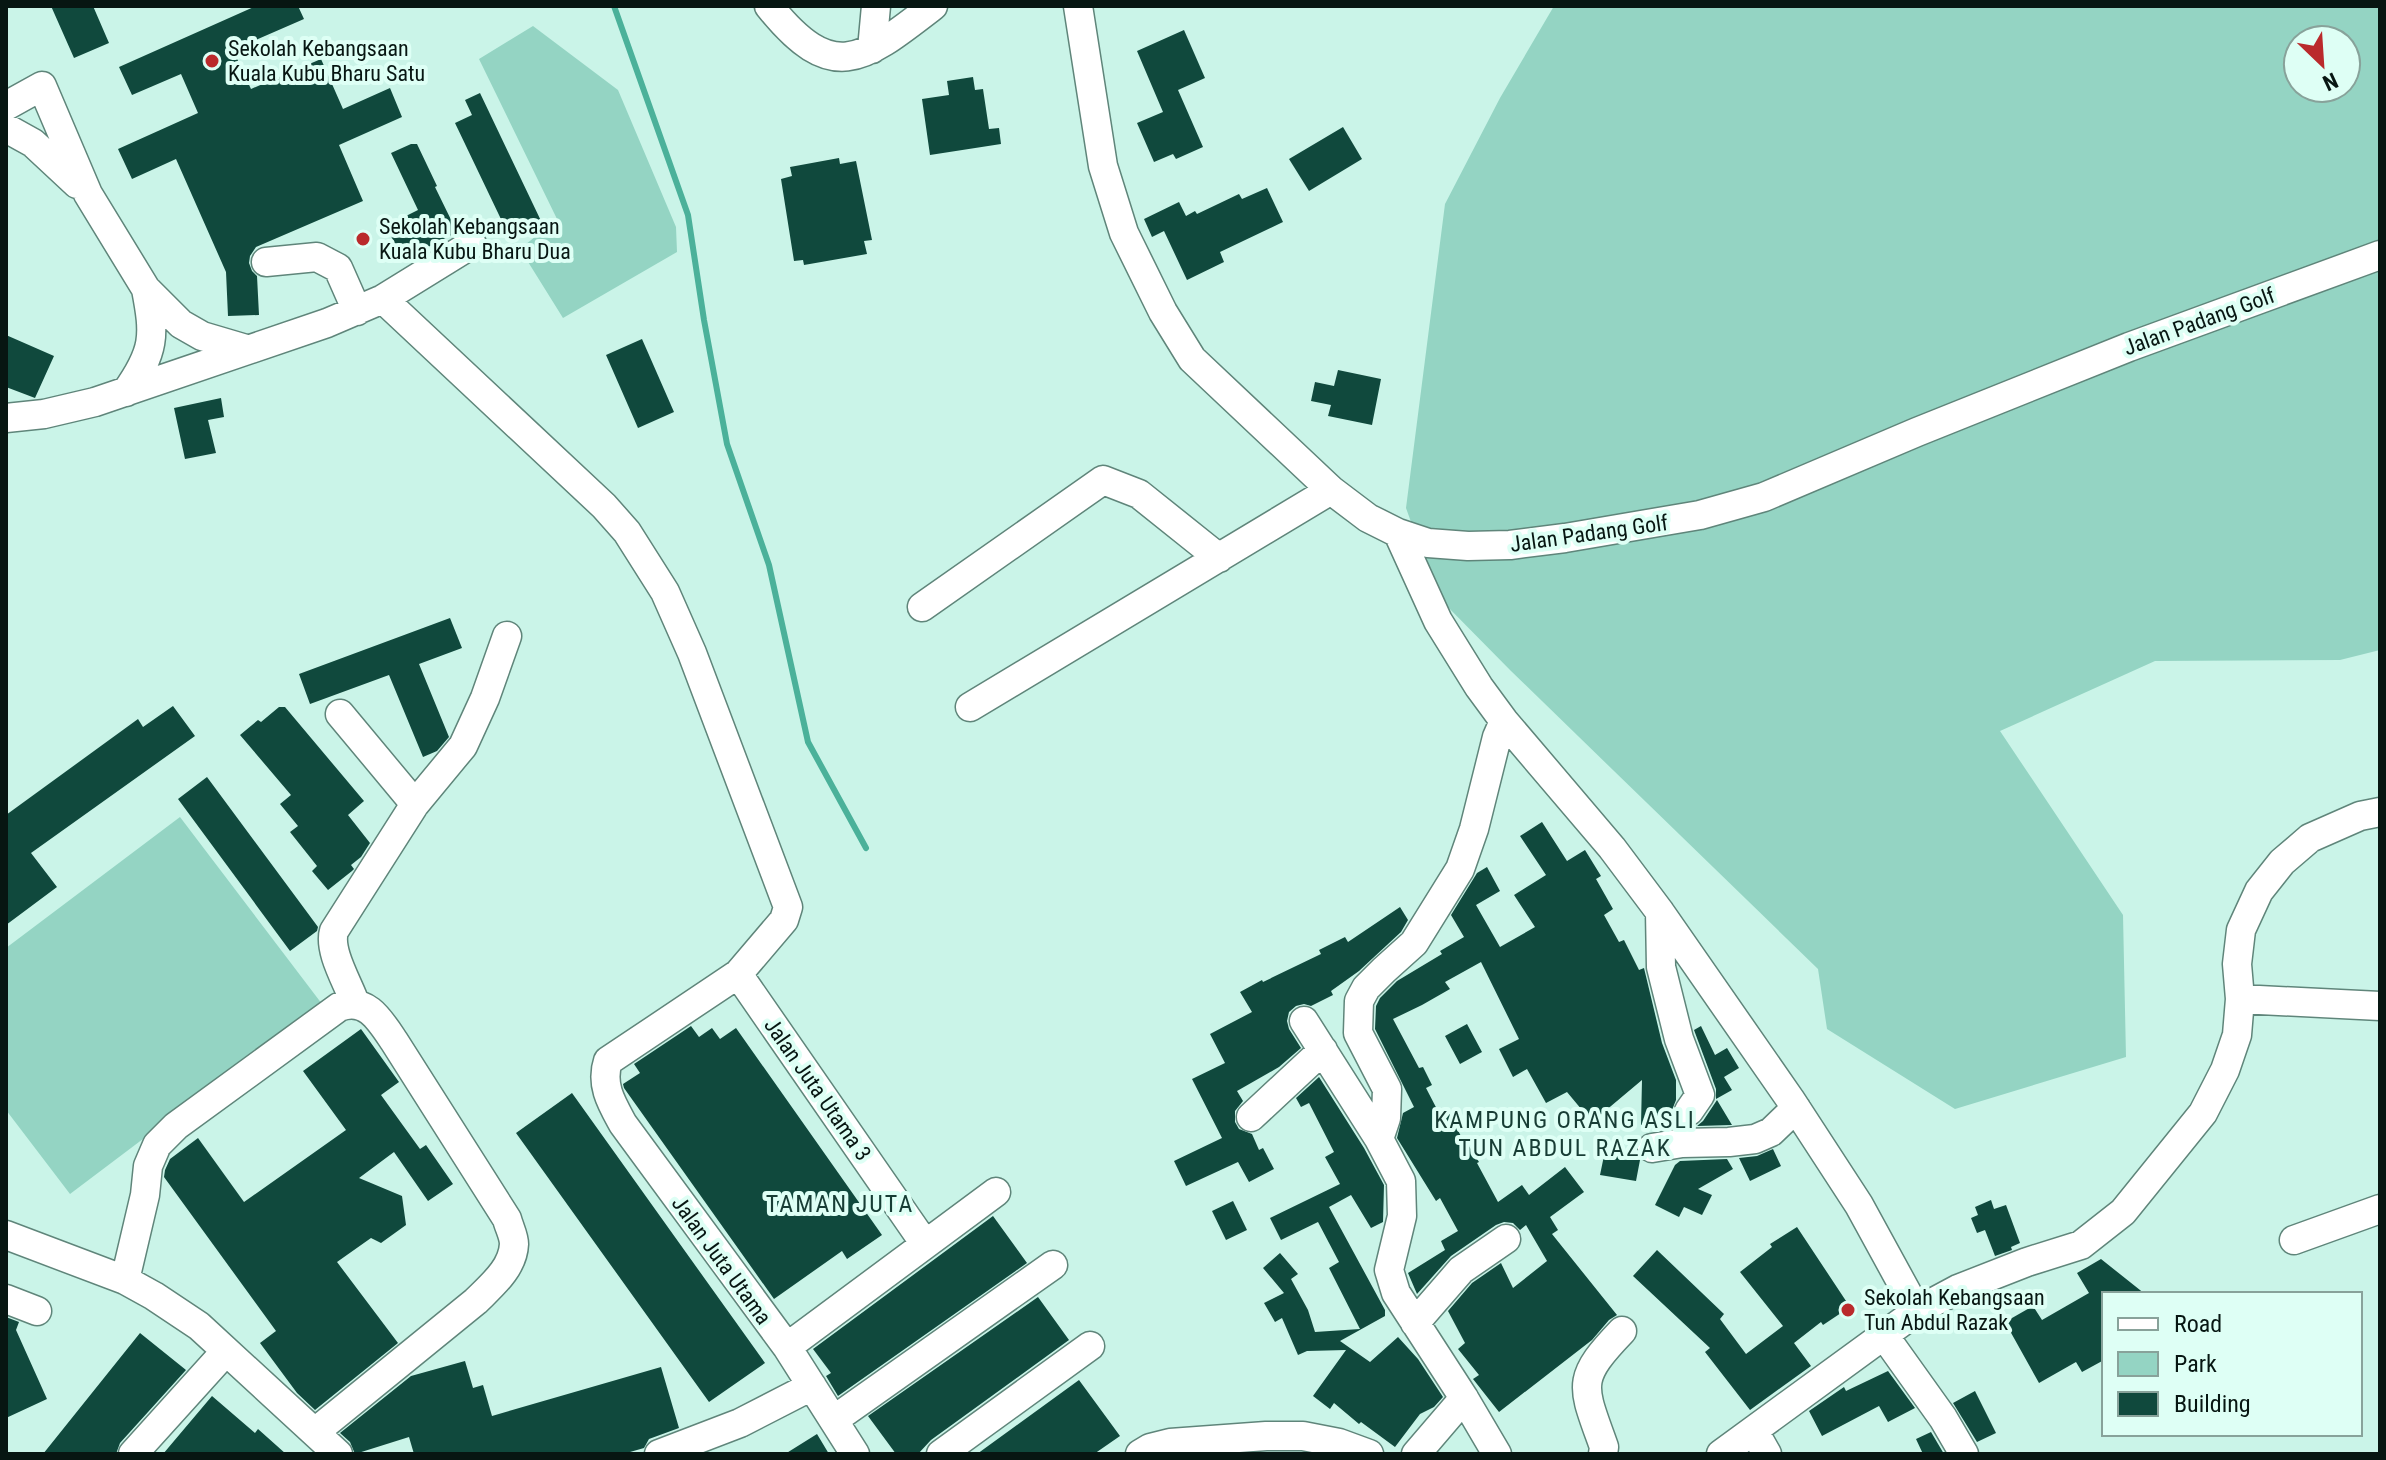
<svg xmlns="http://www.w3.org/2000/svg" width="2386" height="1460" font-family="'Roboto Condensed',sans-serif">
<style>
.green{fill:#94d4c3;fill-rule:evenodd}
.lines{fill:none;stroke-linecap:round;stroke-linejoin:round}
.stream{stroke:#4bb19a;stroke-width:6}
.building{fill:#10493d}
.minor-casing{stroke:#5f857a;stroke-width:31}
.minor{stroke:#fff;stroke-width:28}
.poi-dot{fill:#ba2a2c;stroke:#defff5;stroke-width:3}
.labels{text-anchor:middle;stroke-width:8;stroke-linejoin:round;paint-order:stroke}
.poi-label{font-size:22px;fill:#071612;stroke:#defff5;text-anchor:start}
.street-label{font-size:22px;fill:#071612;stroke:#defff5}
.neighbourhood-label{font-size:24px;letter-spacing:2px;fill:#183d35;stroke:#defff5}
</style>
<rect width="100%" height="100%" fill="#caf4e8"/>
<!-- green -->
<path class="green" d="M1554,6H2380V650L2340,660L2155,661L2000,731L2123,915L2126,1057L1955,1109L1827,1029L1818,969L1511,671L1438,597L1406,508L1445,204L1500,98ZM2298,40H2346V88H2298Z
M533,26L618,90L676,227L677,252L563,318L520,249L557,219L479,59Z
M180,817L322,1004L70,1194L6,1110V948Z"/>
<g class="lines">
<!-- stream -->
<path class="stream" d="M614,6L688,215L704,320L727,444L769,565L808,742L866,848"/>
</g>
<!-- building -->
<path class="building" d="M51,6H93L109,43L74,58Z
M256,6H298L304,19L233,50L251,89L321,59L343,109L390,88L402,117L339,145L363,201L256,247L250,256L249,263L252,271L257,276L259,315L228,316L226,272L176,159L132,179L118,149L198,113L181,74L132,95L119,67Z
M1184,30L1205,78L1178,90L1203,147L1176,159L1173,154L1154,162L1137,123L1163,112L1137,51Z
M973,77L975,90L983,89L989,129L999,128L1001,144L930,155L922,99L949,95L947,81Z
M480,93L542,223L510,238L455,123L472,115L465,100Z
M1343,127L1362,159L1309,191L1289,159Z
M411,144H417L437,186L435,187L457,232L403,260L386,226L418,210L391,153Z
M839,158L840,164L856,161L872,240L864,241L867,254L804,265L803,260L794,261L781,179L792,176L790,167Z
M1267,188L1283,222L1220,252L1224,262L1187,280L1164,231L1152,237L1144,219L1179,202L1186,216L1195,211L1197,214L1239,194L1242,199Z
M6,335L54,356L35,398L6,387Z
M642,339L674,412L638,428L606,355Z
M1338,370L1381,379L1372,425L1328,416L1331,405L1311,401L1315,382L1334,386Z
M221,398L224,417L208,420L216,453L185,459L174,408Z
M450,618L462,648L419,664L449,737L437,751L423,757L389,675L310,704L299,674Z
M173,706L195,736L31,853L57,887L6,925V815L138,719L143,727Z
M279,707H285L364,801L348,815L370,843L361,857L351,865L354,869L352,871L328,890L312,871L317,866L290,832L298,826L280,804L291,795L240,735L258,720L261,722Z
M207,777L318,927L317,931L290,951L178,799Z
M1542,822L1567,861L1585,850L1601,876L1596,879L1613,909L1604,915L1619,942L1624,940L1639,970L1644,968L1662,1043L1676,1080V1100L1672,1110L1676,1125L1678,1123L1681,1126L1641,1125L1642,1080L1592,1122L1567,1092L1546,1103L1527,1069L1513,1077L1499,1049L1519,1039L1481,962L1445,982L1450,989L1422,1005L1393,1019L1419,1068L1423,1067L1432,1085L1426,1088L1440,1115L1448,1111L1465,1144L1467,1143L1479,1162L1477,1163L1498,1202L1522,1185L1529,1195L1565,1167L1584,1192L1550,1217L1558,1230L1552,1234L1617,1315L1609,1320L1592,1340L1499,1412L1473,1379L1479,1375L1458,1349L1465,1343L1448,1311L1472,1283L1501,1263L1513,1288L1547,1261L1526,1225L1520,1230L1513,1223L1504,1222L1496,1225L1451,1256L1417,1294L1408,1273L1445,1250L1441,1241L1458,1231L1440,1198L1436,1201L1397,1138L1403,1113L1414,1107L1375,1029L1376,1006L1380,998L1397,981L1442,954L1440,951L1464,937L1451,915L1477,873L1487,867L1500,891L1476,905L1500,947L1535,927L1514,895L1546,875L1520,836Z
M1400,907L1408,920L1401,932L1359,971L1331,991L1333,995L1311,1006L1304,1004L1296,1006L1289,1012L1287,1021L1289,1029L1301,1048L1279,1067L1237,1091L1243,1101L1235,1111V1122L1239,1129L1252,1134L1259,1150L1263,1148L1274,1169L1249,1182L1238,1162L1186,1186L1174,1161L1222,1138L1192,1079L1225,1063L1210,1034L1252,1012L1240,992L1262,980L1263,982L1321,954L1319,950L1345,937L1348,942Z
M1467,1024L1482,1052L1460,1064L1445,1036Z
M691,1026L699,1037L712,1028L720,1039L736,1028L882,1235L847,1259L842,1251L774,1299L624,1088L623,1084L640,1073L634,1064Z
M1701,1026L1715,1055L1727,1048L1739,1068L1724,1077L1732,1090L1716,1099V1089L1694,1030Z
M361,1029L399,1082L381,1095L420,1149L426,1145L453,1184L428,1201L394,1152L359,1178L402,1196L406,1225L381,1243L371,1238L337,1262L398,1343L315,1410L297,1393L260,1343L276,1331L164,1177L165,1170L170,1159L198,1138L244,1202L346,1130L303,1071Z
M1319,1077L1364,1148L1384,1185L1383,1222L1371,1228L1351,1195L1329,1207L1385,1310V1316L1340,1341L1370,1362L1398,1337L1418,1359L1443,1397L1434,1407L1420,1414L1395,1447L1361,1422L1359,1424L1334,1403L1330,1409L1313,1396L1346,1350L1307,1351L1298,1355L1282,1318L1275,1322L1264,1303L1284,1293L1263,1268L1280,1253L1298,1274L1291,1279L1308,1310L1315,1332L1360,1329L1329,1268L1339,1262L1318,1222L1281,1240L1270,1218L1340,1184L1325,1157L1334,1152L1309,1103L1301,1107L1296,1098Z
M572,1093L765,1363L709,1402L516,1133Z
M1717,1100L1732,1125L1697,1126L1703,1121Z
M1606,1146L1636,1152L1640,1160L1636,1181L1600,1175Z
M1773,1149L1781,1166L1750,1181L1739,1158L1757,1156Z
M1727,1159L1733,1169L1698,1189L1712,1195L1702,1215L1684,1207L1679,1217L1655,1205L1675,1165L1680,1161Z
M1991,1200L1994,1209L2006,1205L2020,1243L2011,1247L2012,1250L1995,1256L1985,1230L1977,1233L1971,1218L1978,1215L1975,1207Z
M1233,1201L1247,1230L1226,1240L1212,1211Z
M993,1216L1027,1263L838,1396L826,1376L831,1373L813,1349Z
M1797,1227L1850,1307L1823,1325L1821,1322L1794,1343L1811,1366L1750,1410L1705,1352L1710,1348L1633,1276L1657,1250L1724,1314L1720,1319L1746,1354L1783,1326L1740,1272L1772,1247L1770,1244Z
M2101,1259L2145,1294H2104V1360L2082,1372L2076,1362L2039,1383L2005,1322L2033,1306L2042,1320L2089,1293L2077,1273Z
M1038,1297L1069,1340L931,1440L918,1454H896L868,1416Z
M6,1317L19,1322L16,1330L47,1399L6,1418Z
M140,1333L186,1370L120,1443L116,1454H43Z
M465,1361L473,1388L483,1385L492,1416L661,1367L679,1428L649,1439L644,1448L623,1454H414L409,1437L355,1454L350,1442L340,1433L411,1376Z
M1888,1371L1915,1408L1888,1422L1879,1406L1822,1436L1809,1411L1844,1387L1846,1391Z
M1079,1380L1120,1436L1094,1454H977Z
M1975,1391L1996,1433L1977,1442L1953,1403Z
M212,1396L255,1433L258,1429L286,1454H163Z
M1931,1432L1944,1454H1923L1916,1439Z
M817,1434L829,1454H785Z"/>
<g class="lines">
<defs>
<path id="minor" d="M769,6C833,86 863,60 933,6
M1078,6L1103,166L1124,233L1163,312L1192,359L1331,490L1368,518L1398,533L1428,543L1468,546L1510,545L1565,538L1700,515L1764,497L1917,432L2129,347L2380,255
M872,49L876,6
M6,106L42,86L88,194L146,289L181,324L202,336L246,349
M6,128L33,143L77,184
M266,262L317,257L338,268L357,311
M383,299L604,506L627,532L665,592L692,653L788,907L784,920L738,974L608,1061C600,1085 612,1104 623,1124L787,1347L855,1454
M126,392C155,351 155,336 146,289
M6,418L44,414L95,402L327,323L383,299L472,244
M1398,533L1438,621L1479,687L1504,721L1612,848L1660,912L1790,1099L1859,1205L1917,1311
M922,607L1103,480L1139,494L1219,558
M970,707L1331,490
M340,714L415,804
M1660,912L1661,967L1679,1039L1700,1095L1689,1111
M738,974L925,1244
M2240,999L2380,1006
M355,1003C348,983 328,951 334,931L415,804L463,746L485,698L507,636
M1304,1021L1379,1139
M1251,1117L1323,1050
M1652,1148L1682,1143L1729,1142L1755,1139L1771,1132L1796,1108
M6,1235L125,1280L154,1296L199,1326L338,1454
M2294,1240L2380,1209
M125,1280L145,1195L148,1166L157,1145L176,1126L339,1007C366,996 380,1020 394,1041L507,1219C509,1227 514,1236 514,1244C513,1268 492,1285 476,1301L315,1432
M6,1299L37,1311
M1415,1323L1461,1270L1506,1239
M1883,1334L1943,1418L1964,1454
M787,1347L996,1192
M835,1419L1053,1265
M1754,1431L1767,1454
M133,1454L226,1351
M659,1454L740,1423L812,1386
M941,1454L1090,1346
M1140,1454L1150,1448L1170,1443L1266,1436H1303L1339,1443L1369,1454
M1416,1454L1464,1398
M1497,1454L1464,1398L1396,1293L1389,1270L1402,1216L1401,1181L1379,1139L1386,1118L1387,1089L1358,1033L1359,1001L1366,988L1384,970L1414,943L1460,869L1474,829L1497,737L1504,721
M1603,1454L1604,1447C1582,1385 1575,1380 1622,1331
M1721,1454L1917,1311L1958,1289L2027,1262L2081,1245L2123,1212L2203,1113L2225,1070L2237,1035L2240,999L2237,964L2241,930L2259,891L2282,862L2310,838L2360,816L2380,812"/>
</defs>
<!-- minor casing -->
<use href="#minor" class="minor-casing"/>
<!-- minor -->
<use href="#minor" class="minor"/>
</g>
<!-- markers -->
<g class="poi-dot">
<circle cx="212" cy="61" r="8"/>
<circle cx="363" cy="239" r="8"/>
<circle cx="1848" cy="1310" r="8"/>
</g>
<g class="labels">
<!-- poi labels -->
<g class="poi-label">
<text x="228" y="56">Sekolah Kebangsaan<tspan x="228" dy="25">Kuala Kubu Bharu Satu</tspan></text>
<text x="379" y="234">Sekolah Kebangsaan<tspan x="379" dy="25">Kuala Kubu Bharu Dua</tspan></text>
<text x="1864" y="1305">Sekolah Kebangsaan<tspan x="1864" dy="25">Tun Abdul Razak</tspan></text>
</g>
<!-- street labels -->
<g class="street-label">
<text transform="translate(2199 321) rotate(-20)" y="8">Jalan Padang Golf</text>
<text transform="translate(1589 533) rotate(-8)" y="8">Jalan Padang Golf</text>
<text transform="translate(818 1089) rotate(55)" y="8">Jalan Juta Utama 3</text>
<text transform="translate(722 1260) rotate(54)" y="8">Jalan Juta Utama</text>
</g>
<!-- neighbourhood labels -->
<g class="neighbourhood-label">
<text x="1565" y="1128">KAMPUNG ORANG ASLI<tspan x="1565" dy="28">TUN ABDUL RAZAK</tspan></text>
<text x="840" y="1212">TAMAN JUTA</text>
</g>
</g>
<!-- border -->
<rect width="2386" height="1460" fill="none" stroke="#071612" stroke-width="16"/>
<!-- legend -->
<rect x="2102" y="1292" width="260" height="144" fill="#defff5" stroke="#88a29a" stroke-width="2"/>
<rect x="2118" y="1318" width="40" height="12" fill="#ffffff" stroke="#88a29a" stroke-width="2"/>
<text x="2174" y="1332" font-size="24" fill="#071612">Road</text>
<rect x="2118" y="1352" width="40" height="24" fill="#94d4c3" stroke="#88a29a" stroke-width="2"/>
<text x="2174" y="1372" font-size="24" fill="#071612">Park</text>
<rect x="2118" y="1392" width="40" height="24" fill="#10493d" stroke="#88a29a" stroke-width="2"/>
<text x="2174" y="1412" font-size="24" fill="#071612">Building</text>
<!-- north arrow -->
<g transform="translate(2322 64) rotate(155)"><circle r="38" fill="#defff5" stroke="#88a29a" stroke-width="2"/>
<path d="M0-6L14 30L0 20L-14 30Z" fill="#ba2a2c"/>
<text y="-12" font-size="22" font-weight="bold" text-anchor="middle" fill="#071612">N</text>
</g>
</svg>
